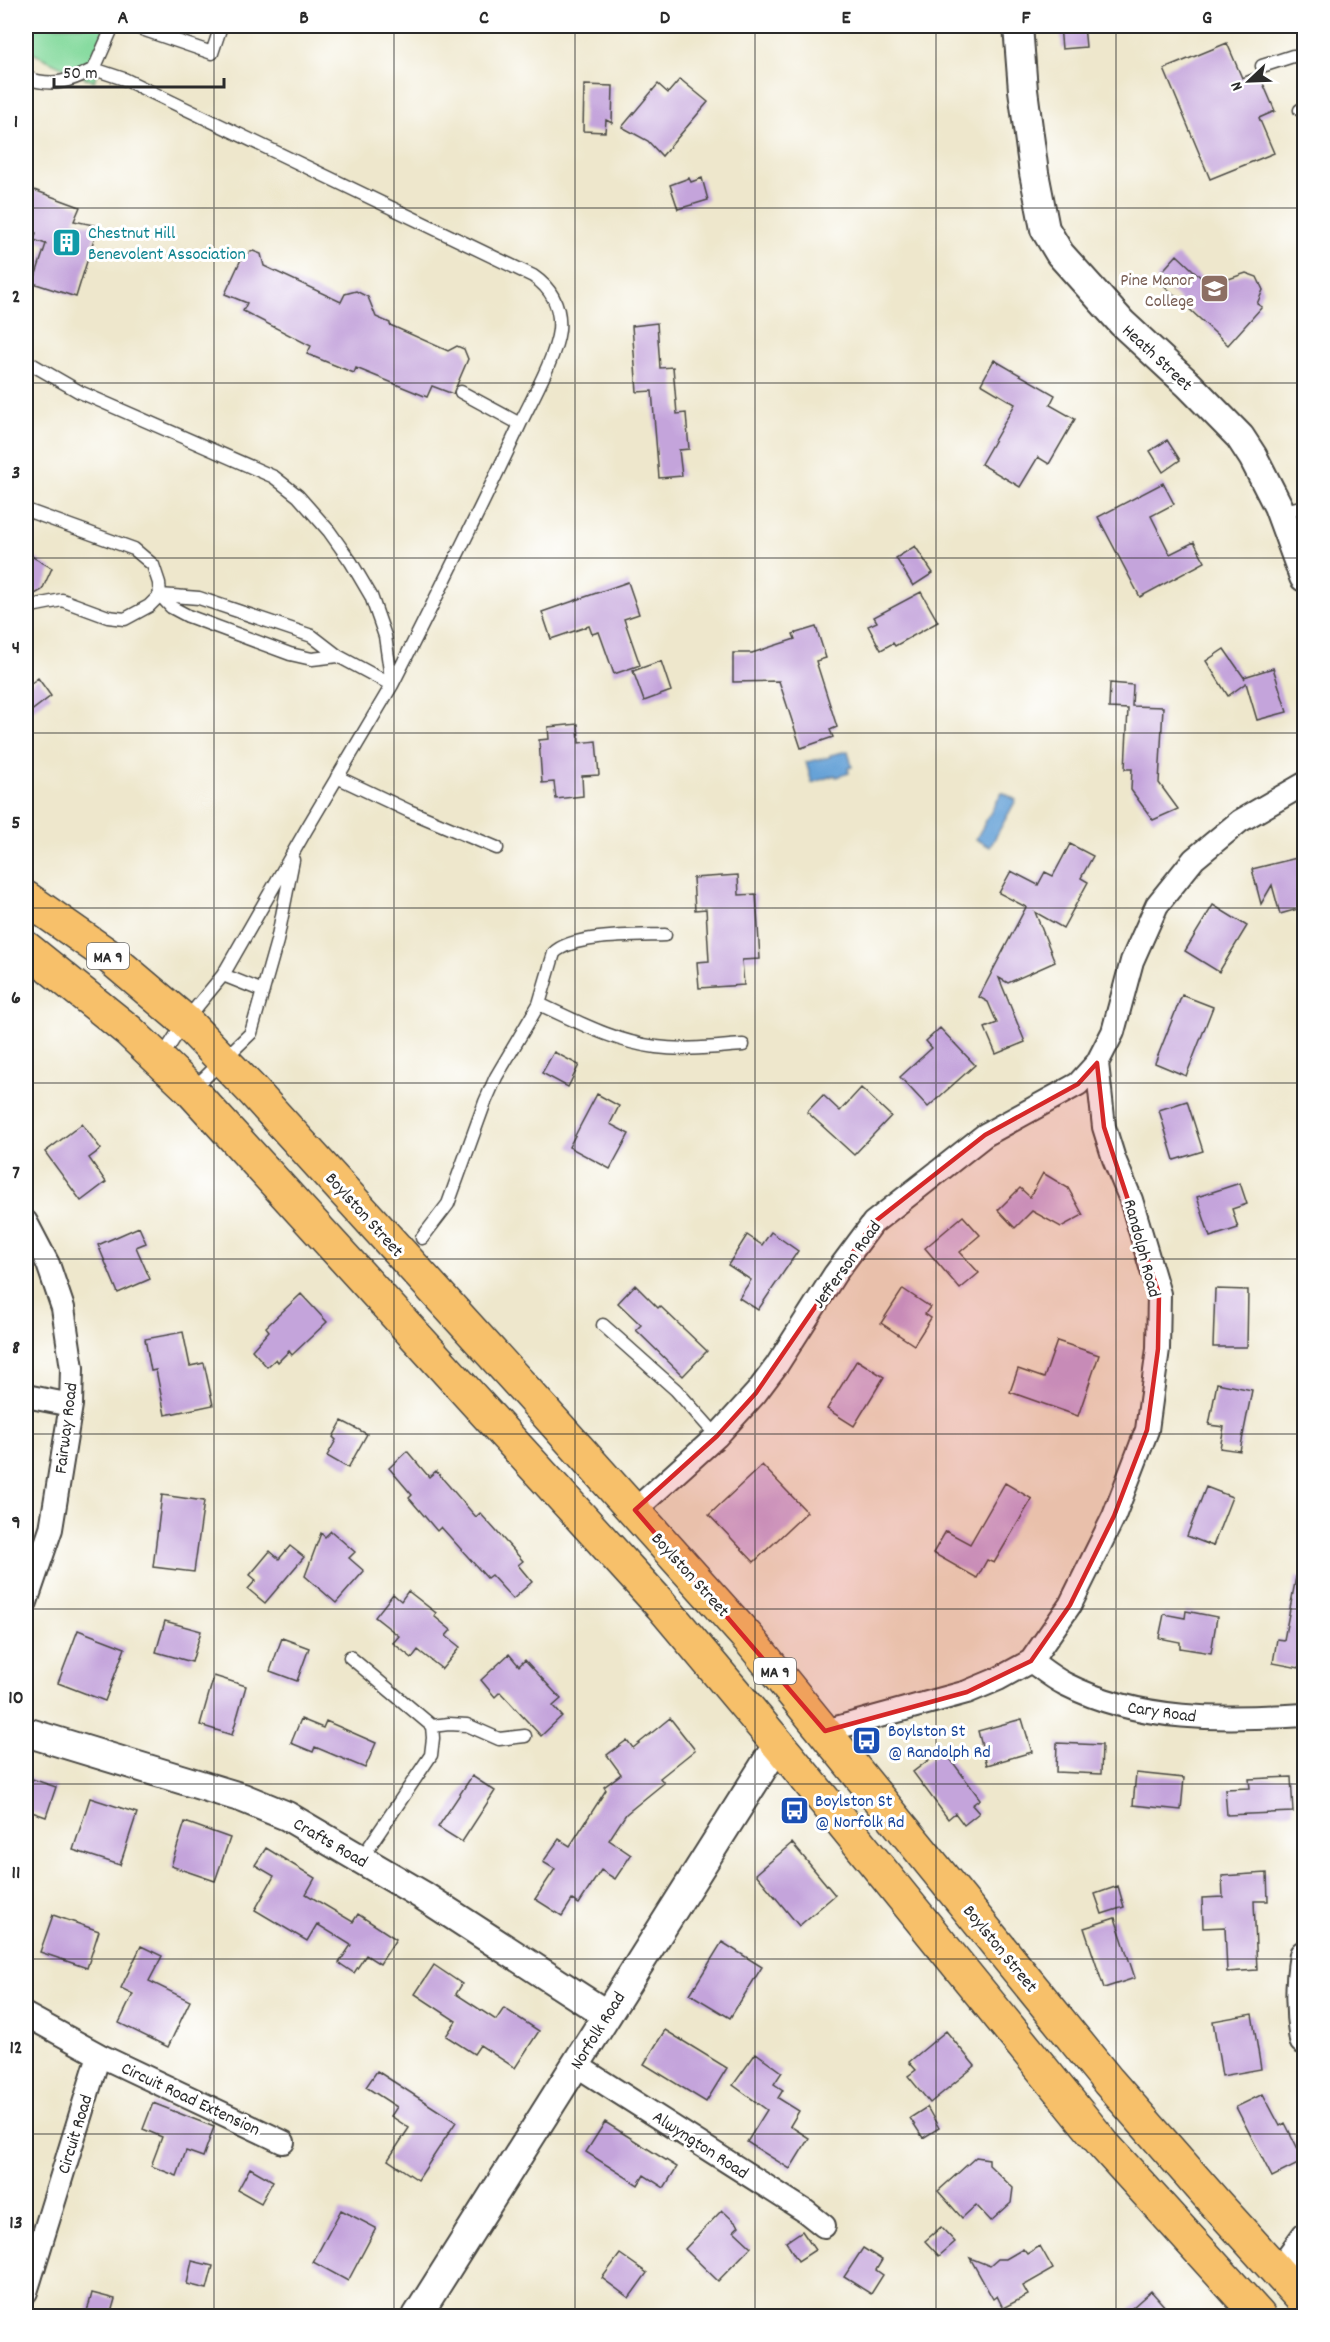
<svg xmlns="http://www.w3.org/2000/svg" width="1330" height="2342" font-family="Dekko,sans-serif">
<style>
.green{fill:#85da9e;stroke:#588264;stroke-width:1.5}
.water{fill:#66a2d7;stroke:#486681;stroke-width:1.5}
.building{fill:#c4a4db}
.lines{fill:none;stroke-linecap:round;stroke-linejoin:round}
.service-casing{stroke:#484743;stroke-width:15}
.minor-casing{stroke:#484743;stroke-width:26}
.tertiary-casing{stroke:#484743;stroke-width:32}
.trunk-casing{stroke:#484743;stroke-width:36}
.service{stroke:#fff;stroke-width:12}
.minor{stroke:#fff;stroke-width:22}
.tertiary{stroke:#fff;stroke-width:28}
.trunk{stroke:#f7c06b;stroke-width:33}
.marked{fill:#d62828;fill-opacity:0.2;stroke:#d62828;stroke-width:4.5;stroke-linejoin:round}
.grid{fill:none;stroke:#2b2b2b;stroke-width:1.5;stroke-opacity:0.55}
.labels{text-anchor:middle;stroke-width:6;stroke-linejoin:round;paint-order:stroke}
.shield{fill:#fff;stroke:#6b6b6b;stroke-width:1.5}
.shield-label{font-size:16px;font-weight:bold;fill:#2b2b2b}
.culture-label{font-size:18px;fill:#0d838f;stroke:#fff;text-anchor:start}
.education-label{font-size:18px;fill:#785e54;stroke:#fff;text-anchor:end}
.street-label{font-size:18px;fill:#2b2b2b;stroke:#fff}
.transit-label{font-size:18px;fill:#164399;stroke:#fff;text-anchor:start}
.neatline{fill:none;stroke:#2b2b2b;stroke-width:2}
.grid-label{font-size:20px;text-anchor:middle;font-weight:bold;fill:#2b2b2b}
</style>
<rect width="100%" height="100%" fill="#fff"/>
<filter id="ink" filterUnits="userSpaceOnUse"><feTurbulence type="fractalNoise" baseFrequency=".0167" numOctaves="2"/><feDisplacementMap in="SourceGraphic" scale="12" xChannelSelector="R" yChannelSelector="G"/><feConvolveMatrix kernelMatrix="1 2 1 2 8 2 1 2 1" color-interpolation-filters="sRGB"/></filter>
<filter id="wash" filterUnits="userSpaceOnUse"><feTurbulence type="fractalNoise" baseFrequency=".008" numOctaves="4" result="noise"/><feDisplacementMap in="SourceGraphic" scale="24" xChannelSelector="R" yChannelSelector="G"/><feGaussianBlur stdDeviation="1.35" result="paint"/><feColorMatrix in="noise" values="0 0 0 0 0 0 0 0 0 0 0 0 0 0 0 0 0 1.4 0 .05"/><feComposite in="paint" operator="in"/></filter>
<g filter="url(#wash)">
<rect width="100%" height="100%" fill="#eee7cc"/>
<!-- green -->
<path class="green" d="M26,26H110L94,82L26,50Z"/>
<!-- water -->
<path class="water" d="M848,751L852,767L848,768L849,773L836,777L835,775L812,783L806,762L830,757V755Z
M1002,792L1016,800L990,847L976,839Z"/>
<g id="blocks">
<!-- building -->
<path class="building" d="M1060,26H1084L1086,47L1062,49Z
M1227,43L1242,78L1256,72L1259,74L1275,111L1259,118L1274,153L1210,179L1164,69Z
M680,79L708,102L662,156L648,141L622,127L658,84L668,93Z
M584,85L613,86L612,123L606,120L605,132L583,131Z
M689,178L691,182L702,178L708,200L678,209L670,185Z
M26,187L80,207L74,221L98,226L76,297L33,283L46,244L34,240L36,233L26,230Z
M253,251L261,254L264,266L341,302L345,294L356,291L368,297L376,317L390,323V325L448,351L457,346L464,349L468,359L453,394L432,386L427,397L356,368L354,373L307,354L311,346L243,311L247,303L225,294L243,255Z
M1177,255L1209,285L1217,276L1223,281L1246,273L1257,277L1263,290L1257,304L1262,307L1228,345L1156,278Z
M657,323L660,368L673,367L677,414L686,413L689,449L679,450L682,476L659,478L652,391L637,392L632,326Z
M994,360L1055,395L1050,405L1075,419L1049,464L1038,457L1020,487L981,464L1015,404L981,384Z
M1167,440L1180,460L1163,472L1150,451Z
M1163,483L1174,504L1151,516L1170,554L1194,542L1205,562L1140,597L1098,517Z
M915,546L933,573L913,586L896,558Z
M26,553L52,568L42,590L26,599Z
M628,582L639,614L624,619L640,665L614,674L599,632L592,634L589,626L551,639L542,612Z
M921,592L938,622L895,646L893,643L881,650L868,626L877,622L874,617Z
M816,627L826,658L816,661L837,727L830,730L833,737L801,748L779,681L733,682V653H752L795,639L793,634Z
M1224,649L1245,679L1244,677L1273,668L1287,712L1257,720L1246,683L1228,696L1206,661Z
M661,661L671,691L644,701L633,671Z
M38,678L51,696L26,715V687Z
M1110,683L1133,685L1132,706L1163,707L1159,783L1178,809L1153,820L1131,790L1132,769H1125L1128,709L1109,708Z
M578,724L579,743L596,741L599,775L582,776L583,796L556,799L554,782L542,783L539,740L549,739L548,727Z
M1070,844L1093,856L1081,878L1088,882L1063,928L1035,912L1055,962L1008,983L999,978L1025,1042L996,1054L985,1028L997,1023L988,1002L979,997L1026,907L999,893L1011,871L1038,885L1045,872L1053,876Z
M1305,856V907L1280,914L1272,885L1261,904L1252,869Z
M738,875L739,895L756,894L760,959L742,960L744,985L699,988L697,962L709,961L706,909L695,910L693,878Z
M1213,905L1247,926L1219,972L1185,951Z
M1182,995L1213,1007L1186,1076L1155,1063Z
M940,1028L975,1065L928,1107L900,1077L932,1048L926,1041Z
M554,1052L579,1065L568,1087L542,1073Z
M861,1088L891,1116L854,1155L807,1112L823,1095L840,1111Z
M597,1094L619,1106L610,1124L629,1134L610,1169L569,1147Z
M1187,1101L1203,1151L1174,1160L1159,1110Z
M82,1124L101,1149L89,1158L106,1182L81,1201L45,1152Z
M1043,1173L1068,1188L1083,1215L1061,1227L1032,1211L1015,1228L998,1210L1020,1188L1030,1197Z
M1240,1183L1247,1204L1232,1209L1238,1228L1210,1237L1197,1197Z
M963,1216L980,1235L960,1252L979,1273L960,1289L925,1248Z
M139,1227L146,1243L136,1247L150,1279L118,1293L98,1245Z
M771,1232L798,1251L758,1310L739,1298L751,1280L728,1265L747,1235L762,1245Z
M635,1285L658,1308L660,1306L707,1351L683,1376L636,1330L641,1325L618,1303Z
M903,1289L930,1307L925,1314L931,1318L914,1345L881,1323Z
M1215,1289L1248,1290L1247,1347H1213Z
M301,1294L327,1322L292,1355L289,1351L278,1362L276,1359L267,1367L252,1350L269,1331L266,1327Z
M183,1332L190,1366L204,1363L213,1405L165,1415L156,1370L151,1371L145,1339Z
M1057,1341L1099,1355L1078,1416L1010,1392L1018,1369L1044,1378Z
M857,1360L884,1377L854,1426L827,1409Z
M1217,1383L1252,1390L1240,1451L1220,1448L1224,1427L1209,1425Z
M342,1421L367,1434L348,1468L327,1456L336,1440L333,1437Z
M407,1451L429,1477L436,1471L476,1517L480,1513L523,1561L518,1565L532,1582L513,1599L491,1575L487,1578L441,1527L437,1531L409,1498L412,1495L389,1468Z
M762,1465L807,1512L754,1562L709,1515Z
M1005,1483L1032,1499L994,1563L987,1560L977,1578L933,1553L946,1531L970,1544Z
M1206,1487L1232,1497L1213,1546L1187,1536Z
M162,1495L204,1501L194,1572L153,1567Z
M331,1531L355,1552L349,1558L364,1571L336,1603L305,1576L321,1533L325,1537Z
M290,1546L304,1557L265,1603L248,1589L256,1580L250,1575L270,1551L279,1559Z
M1296,1577L1305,1578V1641L1299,1668L1273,1663L1277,1639L1284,1640Z
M408,1591L436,1613L434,1616L451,1630L446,1636L460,1647L442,1669L418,1650L412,1658L393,1643L399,1636L375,1617L393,1594L401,1601Z
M1186,1611L1217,1617L1211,1653L1180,1648V1642L1159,1638L1164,1614L1185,1618Z
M165,1621L201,1631L192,1662L156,1652Z
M78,1630L125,1648L105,1701L58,1683Z
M282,1638L309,1648L297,1681L270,1671Z
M509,1654L519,1666L525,1660L561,1699L553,1706L562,1716L541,1736L500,1692L495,1697L481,1680Z
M214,1676L246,1686L232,1735L200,1725Z
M670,1718L695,1750L660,1778L664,1783L626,1814L609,1840L631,1855L615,1879L601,1870L579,1904L572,1900L562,1916L535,1899L555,1869L543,1862L559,1839L570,1846L606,1790L604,1787L621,1774L607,1755L627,1740L633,1748Z
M301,1719L323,1728L326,1721L376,1743L365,1768L315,1747L313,1752L291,1743Z
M1022,1719L1032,1752L987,1765L978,1731Z
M1057,1743L1102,1745L1101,1774L1056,1772Z
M943,1749L980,1799L972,1805L979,1813L964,1825L955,1813L948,1819L913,1772Z
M1136,1773L1184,1778L1181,1810L1133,1805Z
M472,1776L495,1791L462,1842L438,1827Z
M26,1777L56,1787L46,1817L26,1810Z
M1291,1777L1293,1812L1227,1815L1225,1789L1250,1788L1249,1779Z
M90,1798L137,1813L120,1865L73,1850Z
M185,1822L230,1838L215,1881L171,1866Z
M792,1843L835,1895L799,1926L756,1874Z
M266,1848L315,1878L306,1894L353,1922L358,1914L396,1939L380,1964L366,1955L354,1973L339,1963L351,1945L317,1924L307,1941L255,1910L274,1876L255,1865Z
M1267,1873L1268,1901H1254L1257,1970L1227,1972L1225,1927L1203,1928L1202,1898L1223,1897L1222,1876Z
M1118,1886L1124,1907L1102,1914L1095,1894Z
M53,1915L99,1931L87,1968L40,1952Z
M1115,1918L1135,1978L1104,1988L1084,1928Z
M722,1942L762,1967L730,2018L690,1994Z
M141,1946L162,1956L149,1981L190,2001L168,2047L119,2023L133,1994L121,1988Z
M434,1965L462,1984L456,1994L496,2020L504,2008L539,2031L515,2068L480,2045L474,2054L446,2036L456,2021L415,1994Z
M1252,2014L1261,2069L1222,2076L1213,2021Z
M665,2030L727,2068L706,2102L644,2064Z
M946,2031L975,2066L930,2103L908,2076L916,2070L909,2062Z
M756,2053L782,2072L774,2084L783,2090L778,2098L799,2111L790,2126L809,2138L790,2169L747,2142L767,2110L733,2085Z
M377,2071L456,2122L418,2180L388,2160L409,2128L391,2116L397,2107L366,2087Z
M1263,2094L1280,2126L1285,2123L1304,2161L1272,2177L1236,2107Z
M153,2103L214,2127L203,2157L186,2151L177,2176L151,2166L162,2137L143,2129Z
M927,2107L939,2128L923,2138L910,2118Z
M605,2122L677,2167L664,2188L644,2175L638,2185L586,2152Z
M976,2157L989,2159V2165L1013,2188L1011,2203L991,2221L976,2205L962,2218L938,2191Z
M250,2168L273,2181L261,2203L238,2190Z
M341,2210L376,2228L348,2281L313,2262Z
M722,2210L739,2226L734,2231L751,2247L718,2281L685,2249Z
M941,2227L955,2242L939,2256L925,2241Z
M802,2231L815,2250L798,2261L786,2242Z
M1040,2246L1053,2269L1023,2286L1028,2295L1003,2308L997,2296L993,2299L970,2258L990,2266L998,2259H1006L1023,2249L1027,2254Z
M863,2248L882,2260L876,2270L883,2275L871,2294L844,2277Z
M620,2254L647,2273L629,2298L602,2278Z
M192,2261L213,2266L207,2289L187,2284Z
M1151,2291L1173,2316H1123Z
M92,2293L115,2299L110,2316H86Z"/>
</g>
</g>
<g filter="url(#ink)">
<use href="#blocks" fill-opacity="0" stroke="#484743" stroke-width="1.5"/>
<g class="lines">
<defs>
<path id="service" d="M133,26L212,53L221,26
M1262,66L1293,56H1304
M94,69L124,79L533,276C552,289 561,306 559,330C556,356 533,397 521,422C480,511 436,598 392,685L338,656L312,659L290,654L188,616L171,607L160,595L199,598L312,636L338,656
M26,78C53,87 69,82 94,69L113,26
M1300,110L1304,108
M26,361L80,392L274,477L298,496L329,531L351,562L371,596L385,636L392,685L306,830L223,975L185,1021L161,1059
M461,392L520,424
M26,510L134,549L153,565L159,583L160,595L149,606L125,619L108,617L62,600L26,607
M1281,512L1304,506
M337,777L409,811L497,848
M223,975L263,991
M539,1004C576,1021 615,1042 656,1047C685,1051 715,1047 743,1045
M193,1089L251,1033L277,941L293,860
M422,1238L448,1204L485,1102L496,1077L539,1004L554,953C572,934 638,936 665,935
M603,1325L676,1390L717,1436
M350,1657L432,1726L433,1738L431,1755L361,1859
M432,1726L449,1724L467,1725L499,1739L525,1736"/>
<path id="minor" d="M26,1222L48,1264L63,1308L72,1368L71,1405L51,1529L26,1602
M26,1396L71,1405
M635,1510L717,1436L756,1393L777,1365L835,1274L873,1223L985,1135L1078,1084L1097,1063
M1031,1661C1042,1669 1053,1678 1065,1684C1140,1722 1223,1720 1304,1715
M825,1731L967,1692L998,1679L1031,1661L1070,1605L1114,1516L1147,1430L1158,1349L1159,1294L1131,1200L1114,1159L1104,1127L1097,1063L1113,1032L1132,961L1157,905L1194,859L1240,821L1304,784
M26,2015L99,2055L283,2142
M576,2065L805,2211L824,2226
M1277,2271L1304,2234
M26,2292L99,2055"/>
<path id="tertiary" d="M1018,26L1023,90L1034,173L1045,229L1060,254L1122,323L1189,385L1240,437L1253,457L1278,506L1304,577
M26,1732L243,1798L287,1816L422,1895L607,2015
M1304,1955C1299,1984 1299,2011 1304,2040
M417,2316L778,1744"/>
<path id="trunk" d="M26,898L106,954L185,1021L252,1090L528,1393L749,1639L1108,2081L1217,2205L1304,2301
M26,948L129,1031L189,1088L661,1605L793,1762L1104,2145L1259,2316"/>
</defs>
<!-- service casing -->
<use href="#service" class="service-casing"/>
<!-- minor casing -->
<use href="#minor" class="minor-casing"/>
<!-- tertiary casing -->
<use href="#tertiary" class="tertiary-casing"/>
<!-- trunk casing -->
<use href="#trunk" class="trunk-casing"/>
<!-- service -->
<use href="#service" class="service"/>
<!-- minor -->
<use href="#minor" class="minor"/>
<!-- tertiary -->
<use href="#tertiary" class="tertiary"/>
<!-- trunk -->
<use href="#trunk" class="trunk"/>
</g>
</g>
<!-- marked area -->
<path class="marked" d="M1097,1063L1104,1127L1159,1294L1158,1349L1147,1430L1114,1516L1070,1605L1031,1661L967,1692L825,1731L635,1510L717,1436L756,1393L873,1223L985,1135L1078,1084Z"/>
<!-- grid -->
<path class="grid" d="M214,26V2316M394,26V2316M575,26V2316M755,26V2316M936,26V2316M1116,26V2316M26,208H1304M26,383H1304M26,558H1304M26,733H1304M26,908H1304M26,1083H1304M26,1259H1304M26,1434H1304M26,1609H1304M26,1784H1304M26,1959H1304M26,2134H1304"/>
<!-- icons -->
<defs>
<symbol id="building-square" viewBox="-11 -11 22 22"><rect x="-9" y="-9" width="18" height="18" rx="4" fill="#0f9aa8" stroke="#fff"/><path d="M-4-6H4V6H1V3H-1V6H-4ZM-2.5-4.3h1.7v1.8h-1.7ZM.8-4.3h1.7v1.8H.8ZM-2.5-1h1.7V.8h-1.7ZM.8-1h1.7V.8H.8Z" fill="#fff"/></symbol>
<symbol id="university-square" viewBox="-11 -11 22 22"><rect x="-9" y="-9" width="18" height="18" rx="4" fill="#8d6e63" stroke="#fff"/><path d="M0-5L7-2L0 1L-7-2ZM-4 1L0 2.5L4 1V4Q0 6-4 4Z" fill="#fff"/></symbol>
<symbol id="bus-square" viewBox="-11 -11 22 22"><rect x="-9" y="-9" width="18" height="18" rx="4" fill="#1a4fb4" stroke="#fff"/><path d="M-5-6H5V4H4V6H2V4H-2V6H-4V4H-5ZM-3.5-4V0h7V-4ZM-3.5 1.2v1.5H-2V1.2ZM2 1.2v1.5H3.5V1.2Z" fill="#fff"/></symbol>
</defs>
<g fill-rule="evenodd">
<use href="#building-square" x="50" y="226" width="33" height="33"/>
<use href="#university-square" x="1198" y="272" width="33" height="33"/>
<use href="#bus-square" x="850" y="1724" width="33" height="33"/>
<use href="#bus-square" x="778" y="1794" width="33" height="33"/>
</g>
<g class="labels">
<!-- shield labels -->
<g class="shield">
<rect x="87" y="943" width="42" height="26" rx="4.5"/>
<rect x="754" y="1658" width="42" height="26" rx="4.5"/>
</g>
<g class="shield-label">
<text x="108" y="962">MA 9</text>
<text x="775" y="1677">MA 9</text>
</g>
<!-- culture labels -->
<g class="culture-label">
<text x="88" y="238">Chestnut Hill<tspan x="88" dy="21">Benevolent Association</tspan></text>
</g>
<!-- education labels -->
<g class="education-label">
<text x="1194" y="285">Pine Manor<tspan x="1194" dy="21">College</tspan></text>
</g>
<!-- street labels -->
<g class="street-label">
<text transform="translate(1158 357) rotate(43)" y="6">Heath Street</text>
<text transform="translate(365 1214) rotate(48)" y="6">Boylston Street</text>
<text transform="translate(1143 1248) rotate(75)" y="6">Randolph Road</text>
<text transform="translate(846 1264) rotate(-54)" y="6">Jefferson Road</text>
<text transform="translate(65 1428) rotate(-83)" y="6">Fairway Road</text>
<text transform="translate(691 1574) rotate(48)" y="6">Boylston Street</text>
<text transform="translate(1162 1711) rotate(8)" y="6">Cary Road</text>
<text transform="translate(331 1842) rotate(30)" y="6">Crafts Road</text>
<text transform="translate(1001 1948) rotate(51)" y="6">Boylston Street</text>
<text transform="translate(597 2030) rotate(-58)" y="6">Norfolk Road</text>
<text transform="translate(191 2098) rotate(25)" y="6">Circuit Road Extension</text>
<text transform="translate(74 2134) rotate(-73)" y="6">Circuit Road</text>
<text transform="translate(701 2144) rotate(33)" y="6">Alwyngton Road</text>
</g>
<!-- transit labels -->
<g class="transit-label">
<text x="888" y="1736">Boylston St<tspan x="888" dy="21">@ Randolph Rd</tspan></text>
<text x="815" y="1806">Boylston St<tspan x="815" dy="21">@ Norfolk Rd</tspan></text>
</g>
</g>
<!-- margin -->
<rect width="1330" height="2342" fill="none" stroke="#fff" stroke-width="66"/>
<!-- north arrow -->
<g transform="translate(1249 81) rotate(247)" stroke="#ffffff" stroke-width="4.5" paint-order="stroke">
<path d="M0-4.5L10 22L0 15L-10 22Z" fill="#2b2b2b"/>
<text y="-9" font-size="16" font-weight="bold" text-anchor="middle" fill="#2b2b2b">N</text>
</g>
<!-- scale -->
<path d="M54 78v9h170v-9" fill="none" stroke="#2b2b2b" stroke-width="3"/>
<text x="63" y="78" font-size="18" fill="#2b2b2b" stroke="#ffffff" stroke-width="4.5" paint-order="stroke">50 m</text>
<rect x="33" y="33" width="1264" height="2276" class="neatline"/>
<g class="grid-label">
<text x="123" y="23">A</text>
<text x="304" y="23">B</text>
<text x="484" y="23">C</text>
<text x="665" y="23">D</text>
<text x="846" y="23">E</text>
<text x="1026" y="23">F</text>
<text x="1207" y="23">G</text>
<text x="16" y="127">1</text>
<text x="16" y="302">2</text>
<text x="16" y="478">3</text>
<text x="16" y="653">4</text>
<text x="16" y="828">5</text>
<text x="16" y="1003">6</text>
<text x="16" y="1178">7</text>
<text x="16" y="1353">8</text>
<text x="16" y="1528">9</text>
<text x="16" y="1703">10</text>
<text x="16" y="1878">11</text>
<text x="16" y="2053">12</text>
<text x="16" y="2228">13</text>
</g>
</svg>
